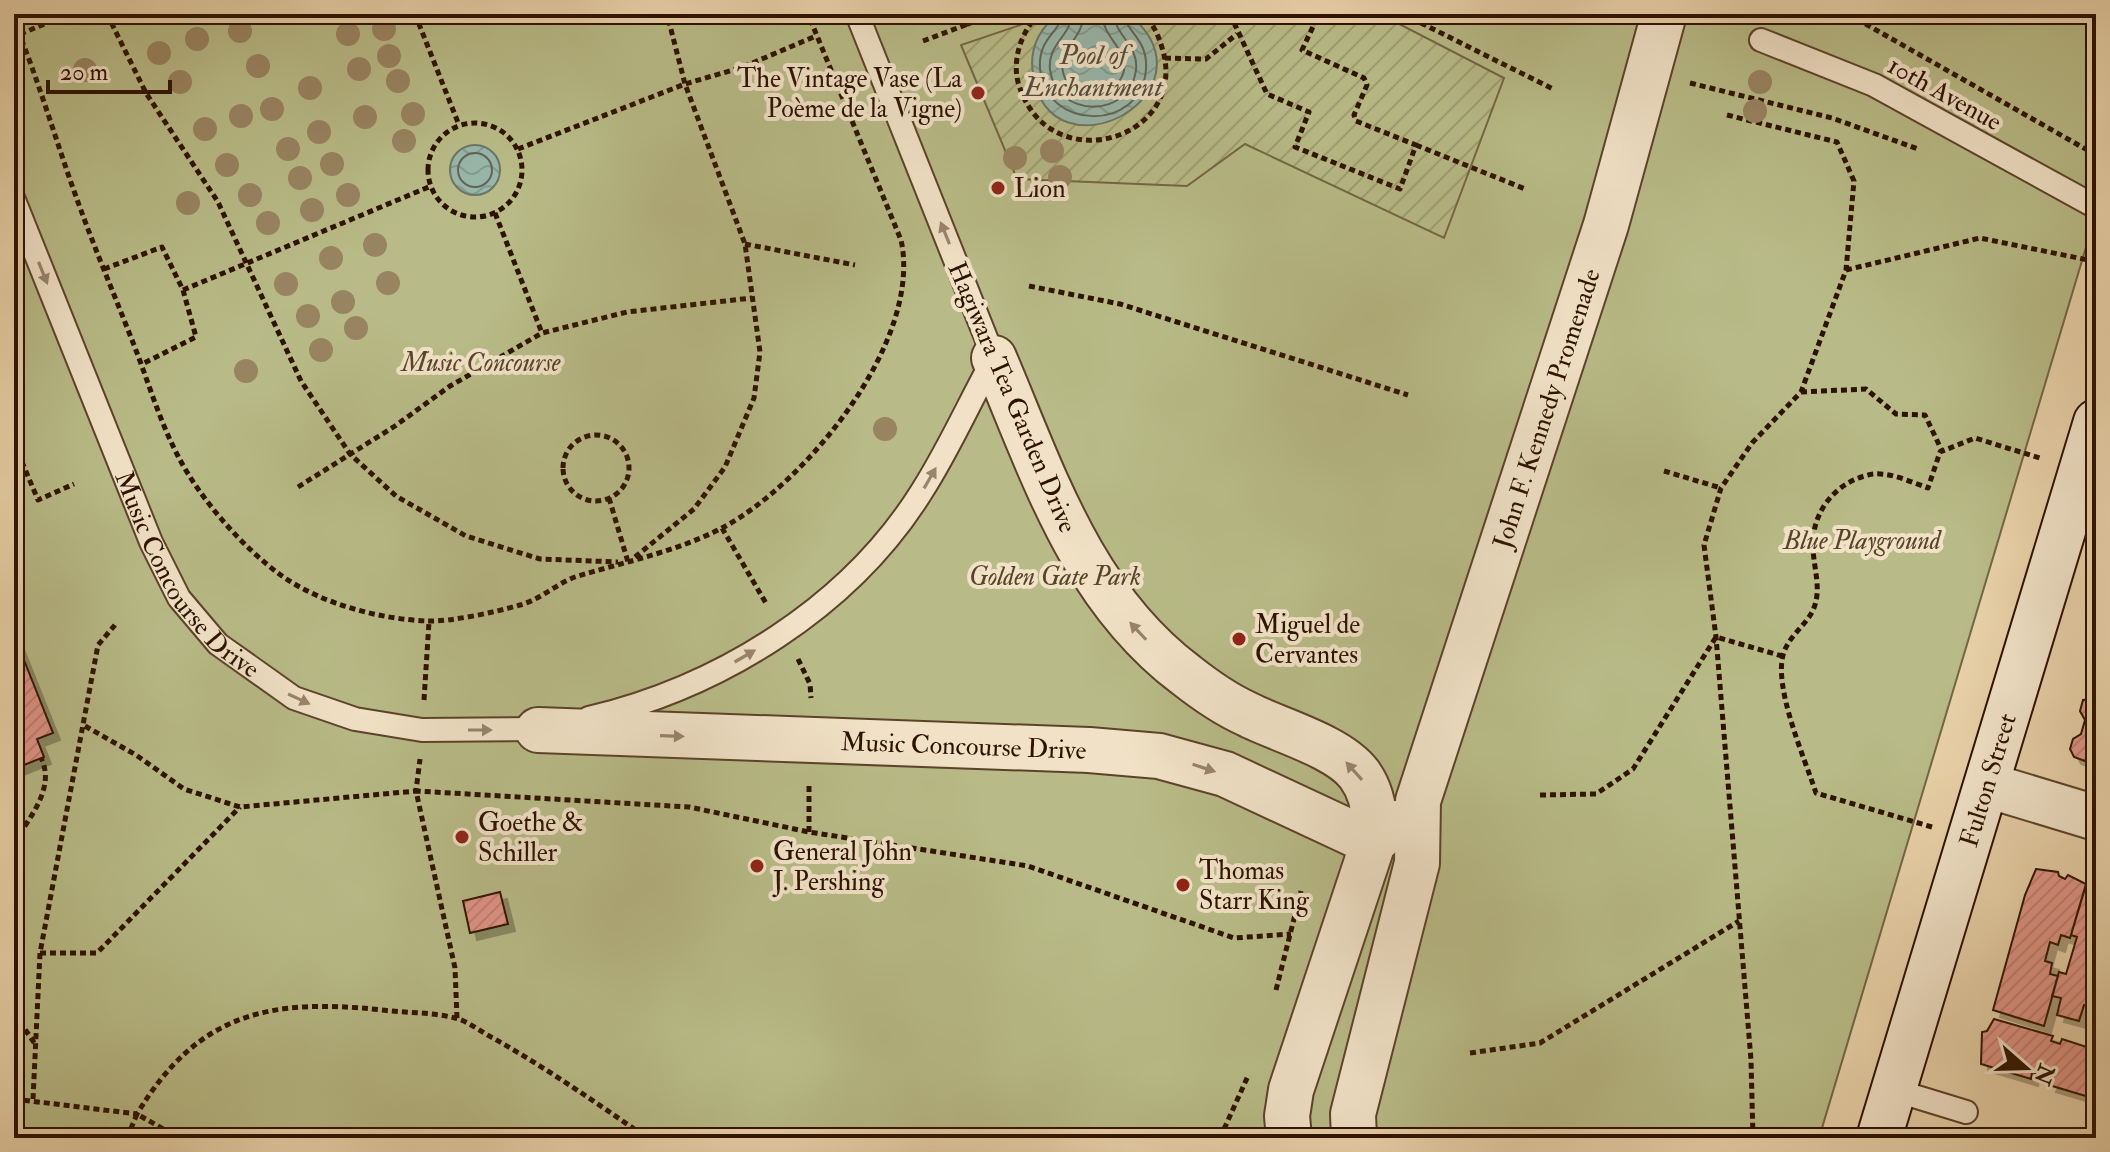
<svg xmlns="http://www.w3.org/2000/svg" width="2110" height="1152" font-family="'IM FELL Double Pica',serif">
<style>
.park{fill:#b8bb87;stroke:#736644;stroke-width:2}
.garden{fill:url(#garden-furrows);stroke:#736644;stroke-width:2}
.water{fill:url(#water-waves);stroke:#6d7566;stroke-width:2}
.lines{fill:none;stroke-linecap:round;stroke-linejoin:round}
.shore{stroke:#626455;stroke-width:2}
.building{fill:url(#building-hatch);stroke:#2e1200;stroke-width:2;filter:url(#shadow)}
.lane-casing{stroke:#5d422a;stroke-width:26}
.street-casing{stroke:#5d422a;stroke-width:48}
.secondary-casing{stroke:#2e1200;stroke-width:48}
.path{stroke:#2e1200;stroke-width:5;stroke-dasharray:6 4;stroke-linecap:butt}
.lane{stroke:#f1e2c7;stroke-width:22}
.street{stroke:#f1e2c7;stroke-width:44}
.secondary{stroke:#f1e2c7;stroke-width:44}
.tree{fill:#998462}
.oneway{fill:#99846d}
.poi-dot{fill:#8f2418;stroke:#f1e2c7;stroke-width:3}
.labels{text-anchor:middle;stroke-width:8;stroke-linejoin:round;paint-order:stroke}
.poi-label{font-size:26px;fill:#2e1200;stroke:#f1e2c7;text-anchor:start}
.street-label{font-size:26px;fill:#2e1200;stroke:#f1e2c7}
.park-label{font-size:26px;font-style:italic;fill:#574528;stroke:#f1e2c7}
.water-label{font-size:28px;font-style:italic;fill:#534c3c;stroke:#f1e2c7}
</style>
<defs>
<pattern id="garden-furrows" width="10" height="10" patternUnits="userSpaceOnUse" patternTransform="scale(2)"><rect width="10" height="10" fill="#b8bb87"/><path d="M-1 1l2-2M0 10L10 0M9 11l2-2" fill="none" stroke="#9ea073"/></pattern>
<pattern id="water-waves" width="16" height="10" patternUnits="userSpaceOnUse" patternTransform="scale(2)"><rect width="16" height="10" fill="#97b7aa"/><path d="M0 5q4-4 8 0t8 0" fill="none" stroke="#829c90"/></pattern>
<pattern id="building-hatch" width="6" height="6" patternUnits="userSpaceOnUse" patternTransform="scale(2)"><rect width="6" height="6" fill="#e29588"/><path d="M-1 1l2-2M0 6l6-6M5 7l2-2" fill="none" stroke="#c27f74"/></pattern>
<filter id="shadow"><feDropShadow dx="7" dy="7" stdDeviation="0" flood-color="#0004"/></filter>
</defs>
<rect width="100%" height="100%" fill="#e9d2a9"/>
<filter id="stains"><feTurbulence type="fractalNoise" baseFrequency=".0025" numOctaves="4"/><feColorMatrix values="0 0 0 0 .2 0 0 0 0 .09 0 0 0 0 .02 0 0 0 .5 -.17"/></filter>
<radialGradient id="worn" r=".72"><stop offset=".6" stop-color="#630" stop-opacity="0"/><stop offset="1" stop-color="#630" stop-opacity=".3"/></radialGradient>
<!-- park -->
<path class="park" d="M14,14H2096V214L1819,1138H14Z"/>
<!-- garden -->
<path class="garden" d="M1053,14H1380L1504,78L1444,238L1245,144L1187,186L1017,179L961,45Z"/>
<!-- water -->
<path class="water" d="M1058,14H1129C1223,93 1050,185 1033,74C1029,49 1039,29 1058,14Z
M450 170a25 25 0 1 1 50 0a25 25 0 1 1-50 0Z"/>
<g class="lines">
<!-- shore -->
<path class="shore" d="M1062,14C1060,33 1038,38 1040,68C1045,132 1142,132 1146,69C1148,39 1126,32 1124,14
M1072,14C1071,36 1047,44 1050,70C1057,119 1130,119 1136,70C1139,45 1115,36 1114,14
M1084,14C1083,42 1049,53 1068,84L1091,96L1113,89C1144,56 1103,44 1102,14
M458 170a17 17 0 1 1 34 0a17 17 0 1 1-34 0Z"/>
</g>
<!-- building -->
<path class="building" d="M14,635L53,733L37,739L44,757L14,769Z
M2096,669V756L2090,754L2085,761L2074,757L2070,749L2073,739L2081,734L2085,720L2080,711L2083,700L2091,699L2094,691L2090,689Z
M2036,869L2058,872L2059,876L2065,879L2068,875L2086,884L2070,938L2061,935L2058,945L2050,942L2045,961L2052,963L2050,974L2058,976L2044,1026L1993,1010L2025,895Z
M2086,885L2096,888V1003L2094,1008L2084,1005L2079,1021L2057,1015L2061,998L2052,996L2059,972L2066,974L2077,937L2071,935Z
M500,892L508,924L470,933L463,901Z
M1994,1019L2053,1036L2051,1041L2060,1044L2062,1039L2096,1050V1088L2093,1087L2089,1097L2049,1085L2052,1078L2032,1072L2031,1079L1981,1064L1982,1032L1987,1031Z"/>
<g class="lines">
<defs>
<g id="lane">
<path d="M1761,40L1874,85L2096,207"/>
<path id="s1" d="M14,200L151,542L179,598L218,644L294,698L355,719L422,730L544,729"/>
<path d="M589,718C720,687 850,607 922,491C949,449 970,401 994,358L857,14"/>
<path d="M1894,1090L1966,1112"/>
</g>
<g id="street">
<path d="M994,358C1043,473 1081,596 1186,675C1205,690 1225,704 1247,714C1278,730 1338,746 1359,774C1374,794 1376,819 1373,843"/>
<path id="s2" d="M538,730L1089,750L1159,756L1225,774L1373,843"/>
<path d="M1987,785L2096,818"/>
<path d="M1289,1138L1287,1116L1291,1090L1373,843L1394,823"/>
<path id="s3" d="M1354,1138L1353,1114L1417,863L1418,801L1606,225L1664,14"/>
</g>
<g id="secondary">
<path id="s4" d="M1879,1138L2096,422"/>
</g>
</defs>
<!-- lane casing -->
<use href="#lane" class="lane-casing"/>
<!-- street casing -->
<use href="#street" class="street-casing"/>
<!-- secondary casing -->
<use href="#secondary" class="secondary-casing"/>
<!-- path -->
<path class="path" d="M107,14L146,93L218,202L301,381L350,454L396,496L466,536L540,559L618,562
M415,14L459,125
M964,14L968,24L993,14
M1039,14C1022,30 1012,59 1018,82C1046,182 1188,141 1163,51C1159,37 1154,24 1143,14
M1230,14L1267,94L1309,112L1295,147L1400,189L1416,145L1356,121L1354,115L1367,85L1364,78L1302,50L1319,14
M1403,14L1555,90
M1848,14L2096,155
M14,21C40,83 58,149 82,213C97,254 114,294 130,335C146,374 158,418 178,456C200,499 243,548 282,576C322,604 379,619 427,621C450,622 496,612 520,605C542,599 558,582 578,576C625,562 678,551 722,528C807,483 923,340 901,240L808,14
M20,34L69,14
M923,41L968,24
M1165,58L1206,59L1237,34
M1690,83L1832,118L1918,149
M1727,115L1837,142L1854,181L1846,270L1801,392L1752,443L1721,488L1704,545L1716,637L1751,1060L1753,1138
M428 170a47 47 0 1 1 94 0a47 47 0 1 1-94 0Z
M1416,145L1525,189
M518,149L685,84L743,67L816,36
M495,213L542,333
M745,244L855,265
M104,269L162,247L183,290L196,337L142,364
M1846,270L1980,238L2088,260L2096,256
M1029,286L1120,304L1408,395
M183,290L431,186
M1801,392L1866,389L1896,414L1925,415L1942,451
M563 468a33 33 0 1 1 66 0a33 33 0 1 1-66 0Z
M14,443L38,500L74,484
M1664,471L1721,488
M298,487L395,426L450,386L542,333L627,312L752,298
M609,498L628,562
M722,528L767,605
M635,557L694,509L725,467L754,398L760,352L745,244L685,84L667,14
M798,659L810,684L811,698
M424,700L429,622
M85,726L136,755L184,789L240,807L416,791L420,759
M1540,795L1596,794L1633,769L1716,637L1782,656
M1932,827L1816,793C1805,759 1772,685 1784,652C1791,632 1812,622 1816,601C1820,583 1813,564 1813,546C1812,512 1835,483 1868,475C1886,470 1911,482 1928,488L1940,452L1975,438L2043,459
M809,832V782
M14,843C29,818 56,788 41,758
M40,953H97L240,807
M1276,990L1301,891
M14,1013L35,1044
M457,1018L455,968L416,791L689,807L809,832L1028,866L1234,938L1291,934
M1470,1053L1540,1043L1739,921
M14,1099L137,1114C198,1012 271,998 382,1010C406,1013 432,1012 455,1018C468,1021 481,1032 493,1038C546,1068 597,1103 647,1138
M33,1099L40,953L98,645L115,625
M127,1138L137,1114L179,1138
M1220,1138L1248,1076"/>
<!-- lane -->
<use href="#lane" class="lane"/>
<!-- street -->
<use href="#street" class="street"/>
<!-- secondary -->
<use href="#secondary" class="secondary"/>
</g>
<!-- trees -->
<g class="tree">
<circle cx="384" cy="29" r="12"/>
<circle cx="240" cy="31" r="12"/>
<circle cx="348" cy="34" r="12"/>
<circle cx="197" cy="39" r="12"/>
<circle cx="159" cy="53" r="12"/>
<circle cx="389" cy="56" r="12"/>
<circle cx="258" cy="66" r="12"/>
<circle cx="359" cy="69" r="12"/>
<circle cx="85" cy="70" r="12"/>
<circle cx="398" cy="81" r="12"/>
<circle cx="180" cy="82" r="12"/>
<circle cx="1760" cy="82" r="12"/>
<circle cx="310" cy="88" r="12"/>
<circle cx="272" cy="109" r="12"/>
<circle cx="1755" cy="111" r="12"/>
<circle cx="413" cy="114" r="12"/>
<circle cx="241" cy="116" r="12"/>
<circle cx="365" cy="117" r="12"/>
<circle cx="205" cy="129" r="12"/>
<circle cx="319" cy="132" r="12"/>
<circle cx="404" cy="141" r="12"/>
<circle cx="288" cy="149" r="12"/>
<circle cx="1052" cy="151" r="12"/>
<circle cx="1015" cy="158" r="12"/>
<circle cx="332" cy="164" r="12"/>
<circle cx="227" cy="165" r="12"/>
<circle cx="1060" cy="177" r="12"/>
<circle cx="300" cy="178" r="12"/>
<circle cx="250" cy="195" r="12"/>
<circle cx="348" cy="195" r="12"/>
<circle cx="188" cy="203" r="12"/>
<circle cx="312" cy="210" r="12"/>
<circle cx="268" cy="223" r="12"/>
<circle cx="375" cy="245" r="12"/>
<circle cx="331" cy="258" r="12"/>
<circle cx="388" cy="283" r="12"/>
<circle cx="286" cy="284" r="12"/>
<circle cx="343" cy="302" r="12"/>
<circle cx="308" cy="316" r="12"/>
<circle cx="356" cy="328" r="12"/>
<circle cx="321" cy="350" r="12"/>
<circle cx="246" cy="371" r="12"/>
<circle cx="885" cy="429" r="12"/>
</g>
<!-- one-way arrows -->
<defs><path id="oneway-solid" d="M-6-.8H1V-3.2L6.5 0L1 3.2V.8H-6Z" transform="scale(2)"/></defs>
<g class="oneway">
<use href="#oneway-solid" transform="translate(945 233) rotate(-112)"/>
<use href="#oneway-solid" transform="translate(43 273) rotate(68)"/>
<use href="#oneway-solid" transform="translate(930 478) rotate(-60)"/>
<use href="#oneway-solid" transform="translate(1138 631) rotate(-133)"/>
<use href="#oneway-solid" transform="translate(745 656) rotate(-30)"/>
<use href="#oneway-solid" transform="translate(299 699) rotate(25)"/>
<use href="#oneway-solid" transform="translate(480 730)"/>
<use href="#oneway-solid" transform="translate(672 736) rotate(2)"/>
<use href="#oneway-solid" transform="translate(1204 768) rotate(18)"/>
<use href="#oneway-solid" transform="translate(1354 771) rotate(-132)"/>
</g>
<!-- markers -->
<g class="poi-dot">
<circle cx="978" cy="93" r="8"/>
<circle cx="998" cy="188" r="8"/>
<circle cx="1239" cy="639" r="8"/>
<circle cx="462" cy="837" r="8"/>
<circle cx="757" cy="866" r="8"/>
<circle cx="1183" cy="885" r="8"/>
</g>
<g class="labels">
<!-- poi labels -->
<g class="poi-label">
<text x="962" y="87" text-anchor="end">The Vintage Vase (La<tspan x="962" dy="30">Poème de la Vigne)</tspan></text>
<text x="1014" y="197">Lion</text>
<text x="1255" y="633">Miguel de<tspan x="1255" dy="30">Cervantes</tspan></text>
<text x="478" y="831">Goethe &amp;<tspan x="478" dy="30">Schiller</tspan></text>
<text x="773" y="860">General John<tspan x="773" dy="30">J. Pershing</tspan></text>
<text x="1199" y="879">Thomas<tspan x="1199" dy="30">Starr King</tspan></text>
</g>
<!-- street labels -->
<g class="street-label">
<text transform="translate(1945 93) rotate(29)" y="9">10th Avenue</text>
<text transform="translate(1013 397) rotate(67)" y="9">Hagiwara Tea Garden Drive</text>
<text dy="9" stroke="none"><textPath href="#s3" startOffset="758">John F. Kennedy Promenade</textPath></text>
<text dy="9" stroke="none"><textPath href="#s1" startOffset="416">Music Concourse Drive</textPath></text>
<text dy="9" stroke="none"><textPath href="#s2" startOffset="426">Music Concourse Drive</textPath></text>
<text dy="9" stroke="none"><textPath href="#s4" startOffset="374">Fulton Street</textPath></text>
</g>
<!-- park labels -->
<g class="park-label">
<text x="481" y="371">Music Concourse</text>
<text x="1862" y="549">Blue Playground</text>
<text x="1055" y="585">Golden Gate Park</text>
</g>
<!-- water labels -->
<g class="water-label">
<text x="1093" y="64">Pool of<tspan x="1093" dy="32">Enchantment</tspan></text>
</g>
</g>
<!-- margin -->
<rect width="2110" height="1152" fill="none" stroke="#e9d2a9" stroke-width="48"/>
<rect x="16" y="16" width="2078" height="1120" fill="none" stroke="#2e1200" stroke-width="4"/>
<rect x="24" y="24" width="2062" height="1104" fill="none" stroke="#2e1200" stroke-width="2"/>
<!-- north arrow -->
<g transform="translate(2026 1068) rotate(110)" stroke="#f1e2c7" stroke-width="6" paint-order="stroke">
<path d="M0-6L14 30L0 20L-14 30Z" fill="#2e1200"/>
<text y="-12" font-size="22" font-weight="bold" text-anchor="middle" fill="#2e1200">N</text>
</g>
<!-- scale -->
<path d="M48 80v12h122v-12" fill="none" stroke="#2e1200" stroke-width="4"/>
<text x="60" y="80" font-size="24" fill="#2e1200" stroke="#f1e2c7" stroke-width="6" paint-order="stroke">20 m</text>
<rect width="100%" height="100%" filter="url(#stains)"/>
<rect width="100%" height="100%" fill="url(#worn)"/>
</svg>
